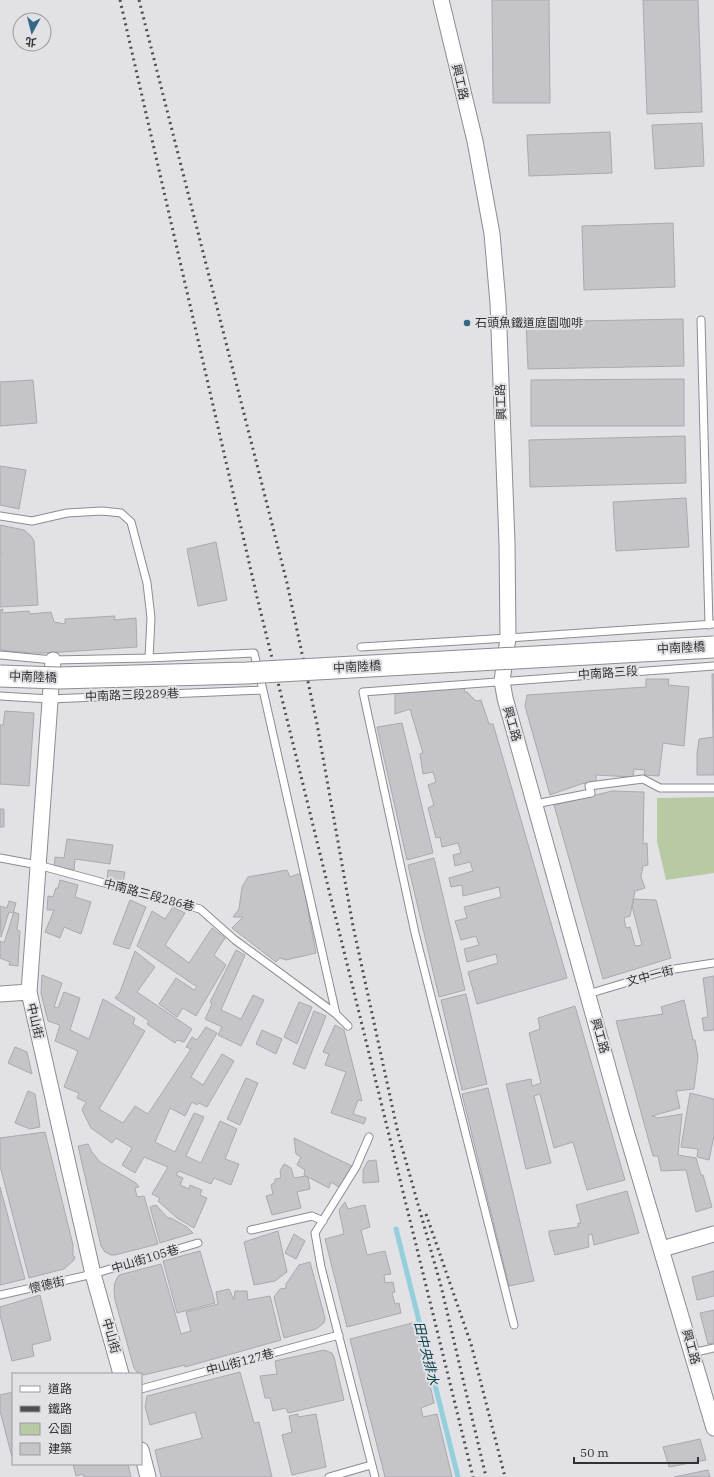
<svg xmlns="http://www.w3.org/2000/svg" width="714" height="1477" font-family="'IBM Plex Serif','Noto Sans TC',serif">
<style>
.green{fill:#b7caa3}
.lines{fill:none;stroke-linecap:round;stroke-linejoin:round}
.stream{stroke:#94cfdd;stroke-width:5}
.building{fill:#c4c4c9;stroke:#a9a9ae}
.lane-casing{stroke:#8c8c91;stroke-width:9}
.street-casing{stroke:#8c8c91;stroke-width:17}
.lane{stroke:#fff;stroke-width:7}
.street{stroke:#fff;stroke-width:15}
.rail{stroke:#4e4e50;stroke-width:3;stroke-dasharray:2 4;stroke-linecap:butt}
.secondary-bridge-casing{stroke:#8c8c91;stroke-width:23;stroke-linecap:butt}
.secondary-bridge{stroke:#fff;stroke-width:21}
.poi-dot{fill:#336984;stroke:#e1e1e6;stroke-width:1.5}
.labels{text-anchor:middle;stroke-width:4;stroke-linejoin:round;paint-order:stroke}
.street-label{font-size:12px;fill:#323234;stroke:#e1e1e6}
.poi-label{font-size:12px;fill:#323234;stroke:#e1e1e6;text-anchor:start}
.water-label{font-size:13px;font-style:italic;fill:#09404b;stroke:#e1e1e6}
</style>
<rect width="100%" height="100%" fill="#e1e1e6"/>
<!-- green -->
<path class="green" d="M714,797V873L666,880L657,841V798Z"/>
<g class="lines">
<!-- stream -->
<path class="stream" d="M396,1229L458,1477"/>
</g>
<!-- building -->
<path class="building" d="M492,0H549L550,103H493Z
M643,0H698L702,112L647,114Z
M702,123L704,166L655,169L652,125Z
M610,132L612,173L529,176L527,135Z
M673,223L675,287L584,290L582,226Z
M683,319L684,366L528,369L526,322Z
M684,379V426H531V380Z
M33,380L37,423L0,426V382Z
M685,436L686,483L530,487L529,440Z
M0,466L26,470L19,509L0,505Z
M686,498L689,547L616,551L613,502Z
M0,525L24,530L31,536L34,541L38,605L0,607V553H2L0,551Z
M216,542L227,600L198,606L187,549Z
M3,609L2,613L29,611L30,614L51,612L54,622L65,624V619L115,616L114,620L136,618L137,647L47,653H31L0,650V610Z
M712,674H714V775H697V754L699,739L713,737Z
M646,679H669L668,685L689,687L684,746L663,743L659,776L644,775L645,770L634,769L633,777L596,775V781L581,784L550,795L525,706L527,695L646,687Z
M465,687L464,692H467L476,701L481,700L489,724H493L567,978L477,1004L468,972L498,963L496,954L467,962L464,949L479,945L476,936L461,940L455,921L467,918L464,907L501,897L499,887L463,896L462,885L451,887L449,878L473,871L470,862L455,866L453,855L461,853L458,843L442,847L440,837L436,838L428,808L434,805L428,785L436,782L433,772L423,774L420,754L423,753L410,709L395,714V692Z
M5,711L34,713L29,786L0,784V725H3Z
M402,723L433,853L407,860L377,727Z
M612,791L644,792L643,844L647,843L648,865L643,866L641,877L645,888L635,891L630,916L624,918L626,928L630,927L635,946L642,945L632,906L634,899L656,900L671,958L603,979L554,805Z
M0,809H4V827H0Z
M67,839L113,845L110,864L75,859L74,870L54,868L55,857L64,858Z
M434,858L465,990L439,997L408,865Z
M108,870L125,872L123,883L107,879Z
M287,870L290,877L301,873L316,953L286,960L280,958L276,962L232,928L243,917H233L239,909L242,887L248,877Z
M60,880L78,885L75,897L91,902L81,934L64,927L60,938L45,932L54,910H47L48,896L53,897L56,888H58Z
M130,900L146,907L129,949L113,944Z
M9,901L16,903L13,913L9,912L1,937L0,906L7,908Z
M173,907L185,913L165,945L189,963L212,928L225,938L214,955L226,965L196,1016L183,1008L177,1017L159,1004L176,978L194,990L197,987L137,946L152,911L165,919Z
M14,912L19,914L17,930L20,931L18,966L9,965L10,962L0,958V941L4,943Z
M236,950L245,955L221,1010L241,1019L253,995L264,1000L241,1046L218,1035L222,1027L205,1019L212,1004L210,1002Z
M135,951L155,967L137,992L192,1029L184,1042L177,1040L175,1043L147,1024L149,1021L115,998L120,992Z
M42,975L62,983L54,1007L58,1008L64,992L80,998L70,1030L89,1039L103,999L135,1018L133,1024L145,1031L99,1109L123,1123L135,1106L148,1114L191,1049L186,1047L192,1037L197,1040L206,1027L217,1033L191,1077L203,1085L222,1054L234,1061L207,1107L199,1103L197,1105L192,1102L185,1116L170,1108L155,1142L175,1152L194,1113L204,1117L186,1156L201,1163L220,1121L237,1129L225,1159L239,1164L231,1185L214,1178L211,1184L179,1171L176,1175L183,1178L180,1185L189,1189L190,1185L202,1190L200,1195L207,1198L194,1228L177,1218L158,1201L160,1198L152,1194L168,1167L144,1157L135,1173L122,1165L132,1148L116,1138L112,1143L91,1128L82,1110L86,1102L77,1098L79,1093L64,1087L78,1051L55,1041L60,1025L48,1021L41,993Z
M714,976V1030L704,1031L702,1018L708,1017L703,978Z
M466,994L487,1084L462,1090L441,1000Z
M684,1000L693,1040H695L698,1057L694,1089L676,1091L680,1108L652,1116L658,1118L682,1114L678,1155L696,1158L701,1175H703L712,1207L696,1212L686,1170L661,1171L658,1156H653L616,1021L663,1014L661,1007Z
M299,1002L312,1007L297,1044L284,1037Z
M575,1006L625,1180L587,1190L573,1142L554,1148L540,1094L534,1096L551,1163L526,1169L506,1084L531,1079L532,1086L541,1083L529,1033L540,1029L538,1018Z
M314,1011L326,1016L305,1069L293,1064Z
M335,1025L344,1030L362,1101L358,1100L353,1114L366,1118L364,1124L331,1113L346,1072L325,1065L329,1054L323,1052Z
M262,1030L282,1039L276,1054L256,1044Z
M15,1047L27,1052L32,1074L8,1063Z
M246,1078L258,1083L240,1125L227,1119Z
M488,1088L534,1281L509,1286L462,1094Z
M28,1091L35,1094L40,1127L30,1129L15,1123Z
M690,1093L714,1099V1136L709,1160L697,1157L698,1149L681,1147Z
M45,1132L73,1245V1256L75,1257L74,1260L64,1269L29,1278L0,1166V1138Z
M294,1138L352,1166L339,1187L331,1182L329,1188L304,1175L305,1170L297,1165L301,1157L296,1154Z
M88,1144L92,1152L100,1162L136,1183L139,1187L135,1188L137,1197L144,1196L158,1244L115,1255H111L105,1252L101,1246L78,1146Z
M376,1160L379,1182L363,1183V1170L368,1161Z
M284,1164L291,1168L294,1178L306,1176L308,1177L310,1189L297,1192L301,1208L272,1215L266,1196L273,1194L271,1185L275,1182V1179L281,1178L280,1171Z
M0,1187L25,1279L0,1285Z
M627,1191L639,1233L594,1245L592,1234L588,1235L589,1247L555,1255L549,1235V1231L578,1227V1223H581L576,1205Z
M345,1202L348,1209L365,1205L370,1227L361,1230L367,1255L385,1251L391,1274L384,1275L385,1283L393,1282L395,1292L392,1293L395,1304L399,1303L401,1313L347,1327L325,1239L344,1234L339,1210Z
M156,1205L168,1218H171L187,1227L193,1233L160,1243L150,1207Z
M278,1231L287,1272L275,1281L254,1285L244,1242Z
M294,1234L305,1241L296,1259L285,1253Z
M200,1251L215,1303L177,1313L163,1261Z
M310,1262L325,1318L324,1323L316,1329L284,1338L274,1297L280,1289L286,1288V1284L299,1265Z
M161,1264L181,1334L191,1331L186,1312L218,1304L216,1292L229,1289L234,1300L235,1291H247L248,1300L270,1296L281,1340L185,1367V1365L144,1375L137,1372L134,1368L115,1300L114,1290L115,1282L119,1275Z
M714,1271V1296L697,1300L692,1277Z
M40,1295L51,1340L32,1345L34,1356L12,1361L0,1315V1307Z
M714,1310V1343L708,1344L700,1313Z
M416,1322L434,1403L421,1408L423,1417L437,1414L452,1477H385L350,1339Z
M324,1350L332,1353L334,1357L344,1400L288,1413L286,1408L273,1411L270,1398H265L260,1376L277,1374L275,1361Z
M240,1372L254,1423L259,1422L272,1477H161L155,1450L202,1438L195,1412L150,1425L145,1407L147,1396Z
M13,1392V1457H12L0,1411V1395Z
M298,1414V1417L316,1414L326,1467L292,1475L282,1435L292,1432L289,1416Z
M700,1439L706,1460L669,1467L663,1447Z
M73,1464H128L131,1477H84L83,1474L76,1476Z
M708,1470L710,1477H674Z"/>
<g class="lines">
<defs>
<path id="lane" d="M701,320L709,625
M0,516L32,521L67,513L102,511L121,513L131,522L147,583L151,618L149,658
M361,647L508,638L714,624
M0,655L53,660L149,658L254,653L263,690L336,1014L348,1026
M0,696L50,699L263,690
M535,804L591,793L589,786L643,779L660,788H714
M0,858L38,865L200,909L235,940L336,1014
M588,994L668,970L714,963
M369,1137L356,1167L315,1233L321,1267L375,1477
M251,1230L312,1216L323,1221
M0,1295L93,1274L198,1243
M514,1325L415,933L363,692L714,666
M692,1353L714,1348
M141,1389L339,1335
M329,1477L371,1465"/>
<path id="street" d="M441,0L475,141L492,234L498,303L507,543L508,638L502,681L505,698L621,1114L714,1428
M53,660L29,992L93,1274L121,1374
M0,994L29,992
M662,1249L714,1234
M141,1450L148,1477"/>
</defs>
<!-- lane casing -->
<use href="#lane" class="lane-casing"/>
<!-- street casing -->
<use href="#street" class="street-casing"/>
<!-- lane -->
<use href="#lane" class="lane"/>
<!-- street -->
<use href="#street" class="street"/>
<!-- rail -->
<path class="rail" d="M120,0L257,597L473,1477
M139,0L287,583L317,724L353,926L398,1133L441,1286L486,1477
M426,1214L471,1344L505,1477"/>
<defs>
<path id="secondary-bridge" d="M0,676L58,678L246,673L714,647"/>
</defs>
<!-- secondary-bridge casing -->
<use href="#secondary-bridge" class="secondary-bridge-casing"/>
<!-- secondary-bridge -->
<use href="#secondary-bridge" class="secondary-bridge"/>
</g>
<!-- markers -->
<circle class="poi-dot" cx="467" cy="323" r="4"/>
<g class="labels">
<!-- street labels -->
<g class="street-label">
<text transform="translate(460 82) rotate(77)" y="4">興工路</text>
<text transform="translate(501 402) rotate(-92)" y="4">興工路</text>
<text transform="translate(681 648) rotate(-3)" y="4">中南陸橋</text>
<text transform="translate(357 667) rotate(-3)" y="4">中南陸橋</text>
<text transform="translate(608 673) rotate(-4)" y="4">中南路三段</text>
<text transform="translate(33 677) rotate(2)" y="4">中南陸橋</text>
<text transform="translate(132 695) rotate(-2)" y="4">中南路三段289巷</text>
<text transform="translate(512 724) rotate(74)" y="4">興工路</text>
<text transform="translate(149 895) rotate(15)" y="4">中南路三段286巷</text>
<text transform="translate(650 976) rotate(-15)" y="4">文中一街</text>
<text transform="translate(35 1021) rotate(77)" y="4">中山街</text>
<text transform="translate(600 1036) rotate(74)" y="4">興工路</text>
<text transform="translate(145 1259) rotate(-17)" y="4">中山街105巷</text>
<text transform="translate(47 1285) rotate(-13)" y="4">懷德街</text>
<text transform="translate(111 1336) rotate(74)" y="4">中山街</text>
<text transform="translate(691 1347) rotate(74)" y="4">興工路</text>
<text transform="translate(240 1362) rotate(-15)" y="4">中山街127巷</text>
</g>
<!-- poi labels -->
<g class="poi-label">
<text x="475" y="327">石頭魚鐵道庭園咖啡</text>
</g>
<!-- water labels -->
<g class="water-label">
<text transform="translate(427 1353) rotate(76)" y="5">田中央排水</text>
</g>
</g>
<!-- legend -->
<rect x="12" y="1373" width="130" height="92" fill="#e1e1e6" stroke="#9b9b9f"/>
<rect x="20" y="1386" width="20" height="6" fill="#ffffff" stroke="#9b9b9f"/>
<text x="48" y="1393" font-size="12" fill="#323234">道路</text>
<rect x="20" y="1406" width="20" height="6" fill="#4e4e50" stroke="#9b9b9f"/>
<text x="48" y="1413" font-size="12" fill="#323234">鐵路</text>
<rect x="20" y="1423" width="20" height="12" fill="#b7caa3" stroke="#9b9b9f"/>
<text x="48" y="1433" font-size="12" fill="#323234">公園</text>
<rect x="20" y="1443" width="20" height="12" fill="#c4c4c9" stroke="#9b9b9f"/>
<text x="48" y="1453" font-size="12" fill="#323234">建築</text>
<!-- north arrow -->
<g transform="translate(32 32) rotate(187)"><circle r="19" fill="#e1e1e6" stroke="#9b9b9f"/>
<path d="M0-3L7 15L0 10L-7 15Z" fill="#336984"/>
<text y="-6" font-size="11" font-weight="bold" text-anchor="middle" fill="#323234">北</text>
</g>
<!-- scale -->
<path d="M574 1457v6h124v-6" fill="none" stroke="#323234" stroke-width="2"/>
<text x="580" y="1457" font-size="12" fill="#323234" stroke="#e1e1e6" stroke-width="3" paint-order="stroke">50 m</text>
</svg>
